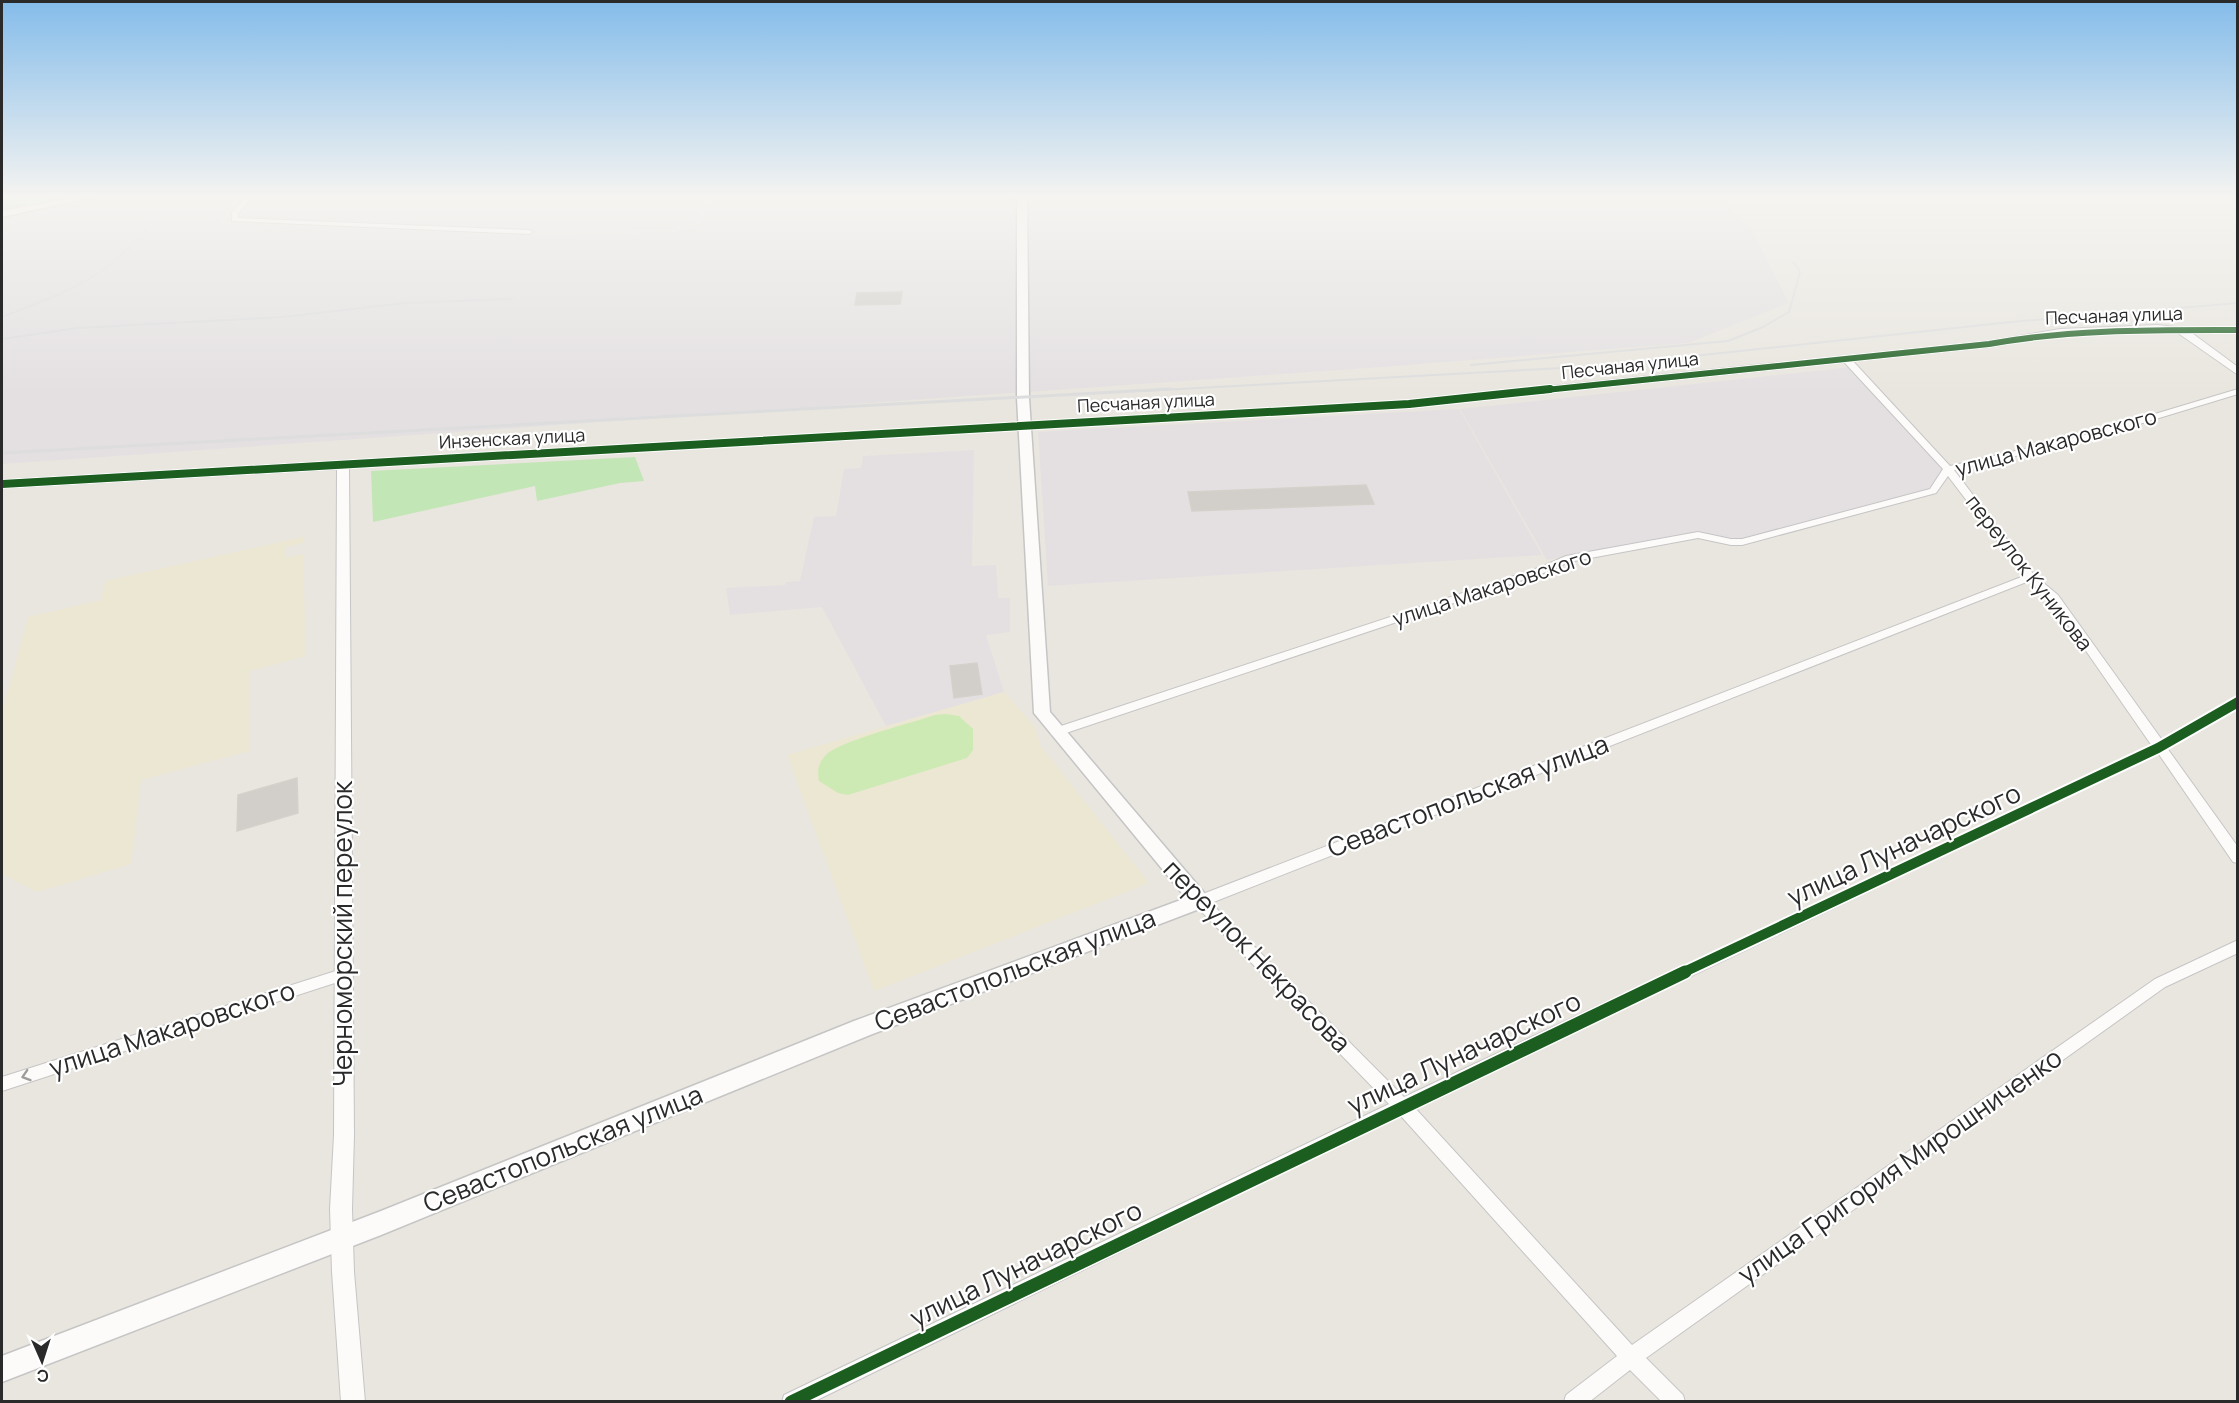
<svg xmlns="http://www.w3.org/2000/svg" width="2239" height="1403" font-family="Manrope,sans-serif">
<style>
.industrial{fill:#e4e0e2}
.education{fill:#ece7d3}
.green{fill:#c3e6b6}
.pitch{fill:#ceeab4}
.building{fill:#d2cfca;stroke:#d4d1cb;stroke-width:1.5}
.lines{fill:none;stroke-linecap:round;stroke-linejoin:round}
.minor-casing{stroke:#c6c5c5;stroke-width:2}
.tertiary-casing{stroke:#c6c5c5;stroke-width:2}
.secondary-casing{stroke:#c6c5c5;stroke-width:3}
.minor{fill:#fcfbfa;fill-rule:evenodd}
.tertiary{fill:#fcfbfa;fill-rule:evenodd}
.secondary{fill:#fcfbfa;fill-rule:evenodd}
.rail-far1{stroke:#ddddde;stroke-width:2}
.rail{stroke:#ddddde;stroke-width:3}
.cycleway-far3-casing{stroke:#fff;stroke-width:8}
.cycleway-far2-casing{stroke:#fff;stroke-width:10}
.cycleway-far1-casing{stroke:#fff;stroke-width:14}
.cycleway-casing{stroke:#fff;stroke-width:16}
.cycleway-far3{stroke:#1b5e20;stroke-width:6}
.cycleway-far2{stroke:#1b5e20;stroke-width:8}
.cycleway-far1{stroke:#1b5e20;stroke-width:10}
.cycleway{stroke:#1b5e20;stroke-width:13}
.oneway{stroke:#9e9d9c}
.labels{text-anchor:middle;stroke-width:4.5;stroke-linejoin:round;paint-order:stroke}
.far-street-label{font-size:18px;fill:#2a2a2a;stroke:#fff}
.street-label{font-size:21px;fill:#2a2a2a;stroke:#fff}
.near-street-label{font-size:26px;fill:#2a2a2a;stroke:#fff}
</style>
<rect width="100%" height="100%" fill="#e9e6df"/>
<!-- industrial -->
<path class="industrial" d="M119,196H240L219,223L517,235L673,232L699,224L714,196H1718L1750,227L1789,303L1688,343L1382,367L2,464V219Z
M244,196H710L694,224L671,230L518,234L223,222Z
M1852,367L1946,469L1931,491L1738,539L1728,540L1697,533L1547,560L1460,409Z
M1459,409L1542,555L1048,586L1038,432Z
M974,450L972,566L996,565L998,598H1010V632L986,635L1004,692L886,726L822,607L730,615L726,588L785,585L786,582L800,581L814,517L836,516L844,469L861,468L863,456Z"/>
<!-- education -->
<path class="education" d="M303,537V543L285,547V558L303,554L306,656L250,671L249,751L141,780L131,864L37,892L2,874V714L28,617L101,600L105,581Z
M1004,692L1035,727L1040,745L1149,883L874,991L787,755Z"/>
<!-- green -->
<path class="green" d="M16,196H80L2,211V202Z
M635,457L644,481L620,483L537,501L535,486L373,522L371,471Z"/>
<!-- pitch -->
<path class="pitch" d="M946,714L959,716L973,729V750L967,758L848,795L838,793L819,781C817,771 818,763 826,755C837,742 914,722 935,715Z"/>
<!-- building -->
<path class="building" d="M902,292L900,304L855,305L857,293Z
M1366,485L1374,504L1192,511L1188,492Z
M977,663L982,694L954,698L950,666Z
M297,778L298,813L237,831L238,795Z"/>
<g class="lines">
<defs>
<path id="minor" d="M13,196L12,197L2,201V197Z
M247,196H254L238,213V218L529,230L533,232L529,234L232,221V212Z
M2178,328H2238V332H2178Z
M1844,358H1850L1950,466L2085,435L2238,389V394L2090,439L1954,470L2034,575L2058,595L2162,740L2238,698V708L2167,748L2238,847V863L2233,862L2158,753L1415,1108L1632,1345L2155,979L2238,940V953L2165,987L1646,1358L1683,1395L1685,1402H1662L1630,1370L1589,1402H1564L1566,1395L1617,1356L1400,1115L813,1402H782L784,1395L1389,1104L1195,905L1193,901L1195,897L2024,576L1948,476L1936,493L1742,545H1731L1698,538L1569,562L1549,571L1060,735H1052L1050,732L1052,729L1541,567L1566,556L1698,532L1731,539H1742L1930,489L1943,469L1844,362ZM2029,581L2050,599L2152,746L1404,1097L1211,903Z
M342,969L347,971L349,975L347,979L2,1091V1077Z"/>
<path id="tertiary" d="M2157,325L2185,328L2238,367V375L2178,333L2157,331L2060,335L1989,347L1409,407L349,468L354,1135L352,1209L354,1272L365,1402H341L332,1272L330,1209L334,1135L337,469L2,488V480L1409,401L1989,341L2060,329Z"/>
<path id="secondary" d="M79,196H99L2,217V211Z
M1017,196H1027L1029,398L1050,712L1207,896L1210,901L1207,906L870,1035L381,1235L2,1382V1356L381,1211L854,1021L1186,898L1034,713L1017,398Z"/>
</defs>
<!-- minor casing -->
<use href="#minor" class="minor-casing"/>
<!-- tertiary casing -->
<use href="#tertiary" class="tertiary-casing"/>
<!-- secondary casing -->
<use href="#secondary" class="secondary-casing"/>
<!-- minor -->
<use href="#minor" class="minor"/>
<!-- tertiary -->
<use href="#tertiary" class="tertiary"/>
<!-- secondary -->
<use href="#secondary" class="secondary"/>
<!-- rail-far1 -->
<path class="rail-far1" d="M2,317C46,300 95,283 128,249C143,233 154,213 167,196
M2,339L78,328L283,317L405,303L512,299
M1471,365L1728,341L1763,327L1789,312L1800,272L1793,262
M1142,391L1599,366L2011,322L2238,303"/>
<!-- rail -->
<path class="rail" d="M2,453L1170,389"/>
<defs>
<path id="cycleway-far3" d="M1536,391L1989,344C2072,329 2154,330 2238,330"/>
<path id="cycleway-far2" d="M2,484L1409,404L1550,389"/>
<path id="cycleway-far1" d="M1682,973L2158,748L2238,702"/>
<path id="cycleway" d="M791,1402L1685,972"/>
</defs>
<!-- cycleway-far3 casing -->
<use href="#cycleway-far3" class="cycleway-far3-casing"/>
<!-- cycleway-far2 casing -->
<use href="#cycleway-far2" class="cycleway-far2-casing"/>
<!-- cycleway-far1 casing -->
<use href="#cycleway-far1" class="cycleway-far1-casing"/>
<!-- cycleway casing -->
<use href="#cycleway" class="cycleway-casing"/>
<!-- cycleway-far3 -->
<use href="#cycleway-far3" class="cycleway-far3"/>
<!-- cycleway-far2 -->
<use href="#cycleway-far2" class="cycleway-far2"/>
<!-- cycleway-far1 -->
<use href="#cycleway-far1" class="cycleway-far1"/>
<!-- cycleway -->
<use href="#cycleway" class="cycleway"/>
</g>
<!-- one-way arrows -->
<defs><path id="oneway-chevron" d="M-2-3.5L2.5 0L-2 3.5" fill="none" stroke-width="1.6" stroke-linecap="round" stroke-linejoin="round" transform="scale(1.5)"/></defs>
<use class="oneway" href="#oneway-chevron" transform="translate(26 1076) rotate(162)"/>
<!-- sky -->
<linearGradient id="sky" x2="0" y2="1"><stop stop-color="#84bcea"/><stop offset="0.5" stop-color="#f5f4f1"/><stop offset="1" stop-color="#f5f4f1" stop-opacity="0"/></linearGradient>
<rect width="2239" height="393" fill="url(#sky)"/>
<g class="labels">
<!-- far-street labels -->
<g class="far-street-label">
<text transform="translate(2114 316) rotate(-2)" y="6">Песчаная улица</text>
<text transform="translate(1630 366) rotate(-6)" y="6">Песчаная улица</text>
<text transform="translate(1146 403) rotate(-3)" y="6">Песчаная улица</text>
<text transform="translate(512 439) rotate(-3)" y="6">Инзенская улица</text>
</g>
<!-- street labels -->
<g class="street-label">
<text transform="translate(2056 443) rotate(-15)" y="7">улица Макаровского</text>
<text transform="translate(2029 573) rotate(52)" y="7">переулок Куникова</text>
<text transform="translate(1492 588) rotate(-18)" y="7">улица Макаровского</text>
</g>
<!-- near-street labels -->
<g class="near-street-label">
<text transform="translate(1468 796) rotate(-21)" y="9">Севастопольская улица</text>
<text transform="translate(1904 845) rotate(-25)" y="9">улица Луначарского</text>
<text transform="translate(343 934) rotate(-90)" y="9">Черноморский переулок</text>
<text transform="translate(1257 956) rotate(46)" y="9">переулок Некрасова</text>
<text transform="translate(1015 970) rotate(-21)" y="9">Севастопольская улица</text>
<text transform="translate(172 1029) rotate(-18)" y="9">улица Макаровского</text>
<text transform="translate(1464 1053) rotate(-25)" y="9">улица Луначарского</text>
<text transform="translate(563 1149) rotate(-22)" y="9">Севастопольская улица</text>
<text transform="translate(1900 1166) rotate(-35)" y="9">улица Григория Мирошниченко</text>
<text transform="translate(1026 1264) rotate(-26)" y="9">улица Луначарского</text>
</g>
</g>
<!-- border -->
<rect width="2239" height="1403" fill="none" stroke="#2a2a2a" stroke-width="6"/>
<!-- north arrow -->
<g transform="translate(42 1361) rotate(177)" stroke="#ffffff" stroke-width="4.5" paint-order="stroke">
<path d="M0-4.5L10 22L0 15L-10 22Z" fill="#2a2a2a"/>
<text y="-9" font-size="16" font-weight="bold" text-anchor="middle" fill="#2a2a2a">С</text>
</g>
</svg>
